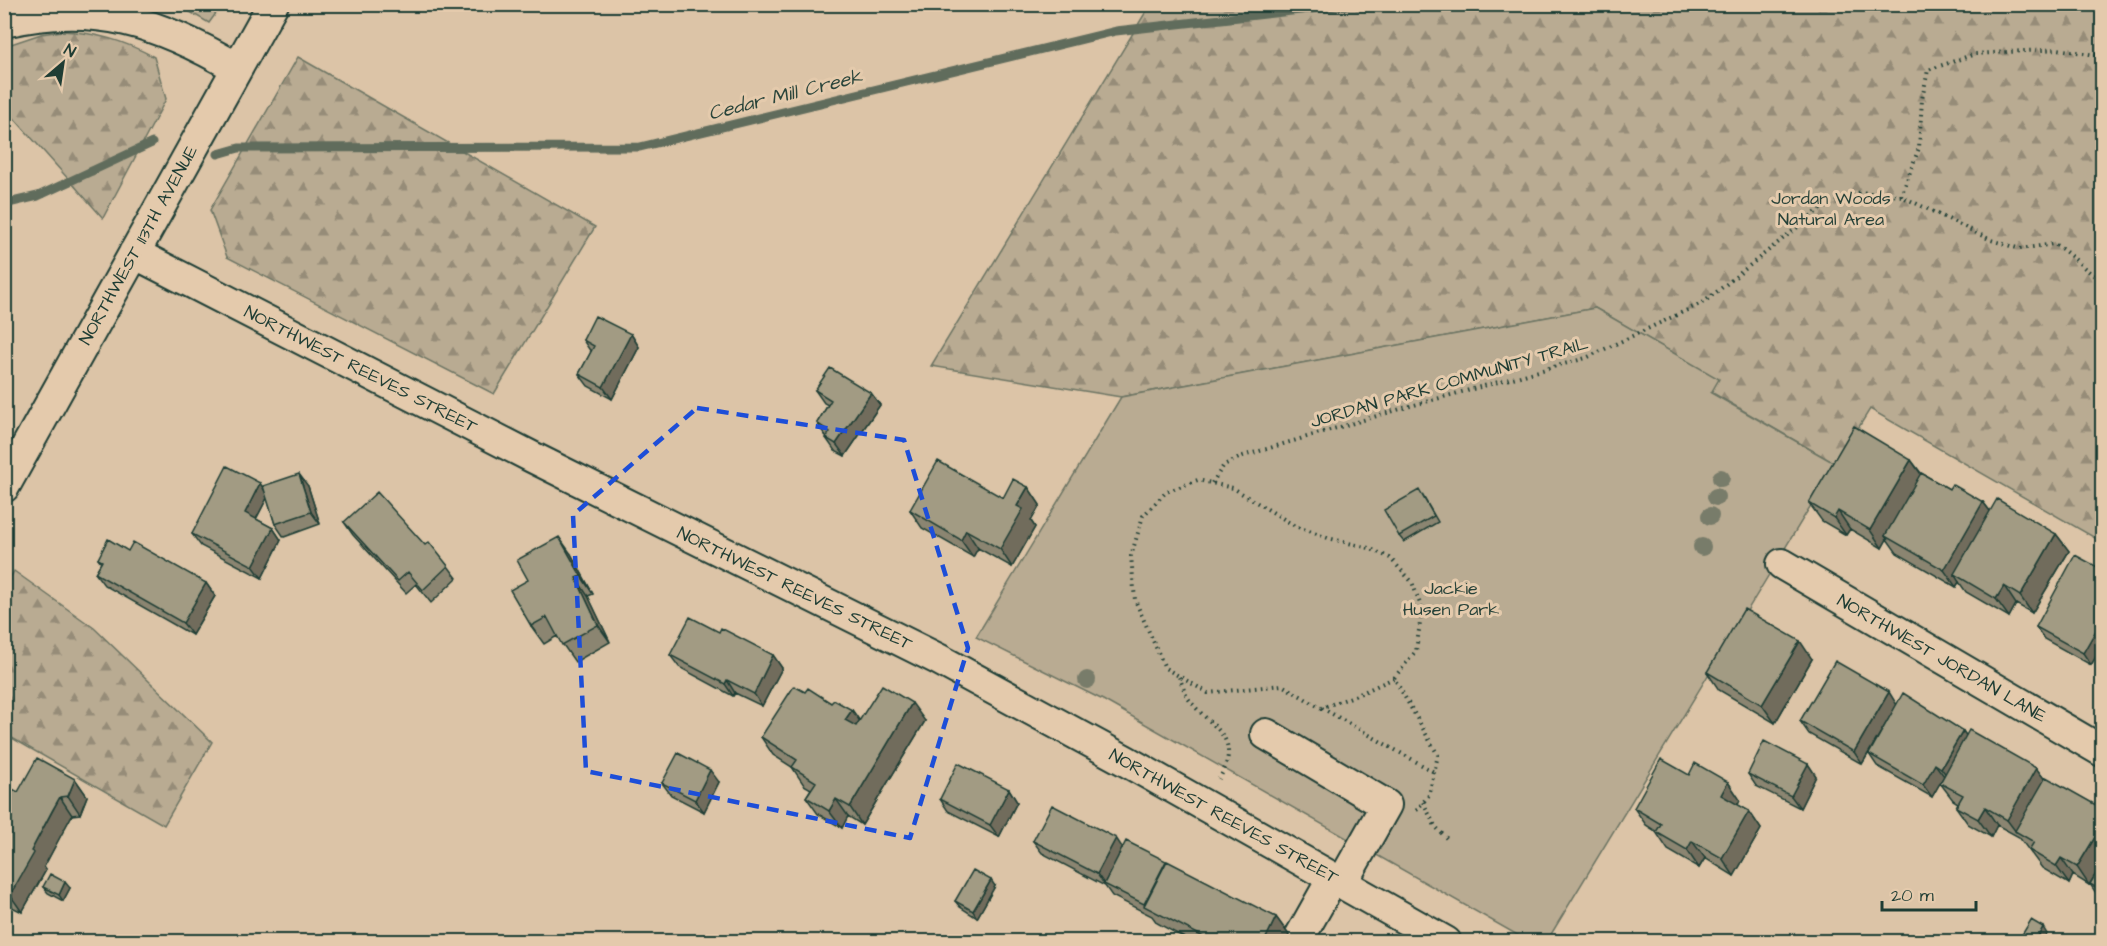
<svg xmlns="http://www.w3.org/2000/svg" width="2107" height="946" font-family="'Architects Daughter',sans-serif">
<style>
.forest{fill:url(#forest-firs);stroke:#6c7463;stroke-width:1.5}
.green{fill:#b9ab92;stroke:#6c7463;stroke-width:1.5}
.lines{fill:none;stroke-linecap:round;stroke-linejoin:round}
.stream{stroke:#606c5c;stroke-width:9}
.minor-casing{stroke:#1f3d34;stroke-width:34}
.path{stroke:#1f3d34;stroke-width:4;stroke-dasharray:1.5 4.5;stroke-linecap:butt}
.minor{stroke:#e4caac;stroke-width:30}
.tree{fill:#787c6a}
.wall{fill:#8b8571;stroke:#1f3d34;stroke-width:1.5}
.shaded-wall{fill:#716c5c;stroke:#1f3d34;stroke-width:1.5}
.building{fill:#a29b83;stroke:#1f3d34;stroke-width:1.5}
.marked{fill:none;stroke:#1d4ed8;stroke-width:4.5;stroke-dasharray:12 8;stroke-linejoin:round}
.labels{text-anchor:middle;stroke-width:6;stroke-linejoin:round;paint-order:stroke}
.park-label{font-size:18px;fill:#274239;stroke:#e4caac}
.street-label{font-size:18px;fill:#1f3d34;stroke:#e4caac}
.water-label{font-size:20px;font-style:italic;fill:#2a453b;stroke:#e4caac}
</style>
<defs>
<pattern id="forest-firs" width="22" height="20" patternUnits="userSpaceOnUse" patternTransform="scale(1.5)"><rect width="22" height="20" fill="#b9ab92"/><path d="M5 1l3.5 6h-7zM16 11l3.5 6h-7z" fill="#968c78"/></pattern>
</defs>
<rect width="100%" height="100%" fill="#dcc4a7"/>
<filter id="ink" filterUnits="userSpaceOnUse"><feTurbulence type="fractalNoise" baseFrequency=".0167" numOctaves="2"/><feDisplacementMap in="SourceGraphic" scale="12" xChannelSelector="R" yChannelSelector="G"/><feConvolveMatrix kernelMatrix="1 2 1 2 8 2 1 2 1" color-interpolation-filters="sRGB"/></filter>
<g filter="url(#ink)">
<!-- forest -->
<path class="forest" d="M178,5H222L209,23Z
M1150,5H2102V542L1870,409L1836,464L1711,392L1718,379L1595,308L1121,397L931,366Z
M62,31C96,33 123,40 154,57L166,99L103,218L5,108V46L41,34Z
M298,57L595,227L494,394L227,257L210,210Z
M14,571L94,628L212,742L164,825L5,734V588Z"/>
<!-- green -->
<path class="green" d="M1595,308L1719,379L1711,393L1836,464L1547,941H1528L1103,700L976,637L1121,397Z"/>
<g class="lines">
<!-- stream -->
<path class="stream" d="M218,154L239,148L640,147L1116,31L1354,4
M4,204L38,196L152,143"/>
<defs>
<path id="minor" d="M4,22C95,0 160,23 237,68
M134,253L532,457L938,659L1126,761L1446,942
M4,487L273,4
M1782,564L2102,751
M1266,734L1386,805L1342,883
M1297,942L1333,878"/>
</defs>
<!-- minor casing -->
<use href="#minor" class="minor-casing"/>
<!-- path -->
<path class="path" d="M1901,196L1919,148L1922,99L1928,70L1975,54L2058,49L2102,56
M1212,483L1224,465L1243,456L1407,407L1586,358L1704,302L1819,210L1860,192L1901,196L1991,240L2020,249L2054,244C2073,255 2084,270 2102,281
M1179,677C1182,683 1184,692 1188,698C1209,728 1245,735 1219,779
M1394,678L1357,695L1321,708L1282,685L1208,693L1165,668L1135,600L1131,556L1143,516L1166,492L1198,480L1233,488L1295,526L1328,538L1369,548L1390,558L1412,582L1422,609L1416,651L1394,678L1438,755L1429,795L1416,811
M1322,708L1434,772
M1423,802L1435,826L1448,840"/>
<!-- minor -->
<use href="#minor" class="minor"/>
</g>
<!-- trees -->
<g class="tree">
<circle cx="1721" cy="478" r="9"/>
<circle cx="1716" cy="497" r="9"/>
<circle cx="1710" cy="516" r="9"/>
<circle cx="1702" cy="547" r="9"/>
<circle cx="1087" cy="680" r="9"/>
</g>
<!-- wall -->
<path class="wall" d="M4,109L12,120L4,126Z
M631,334L639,347L612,399L588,386L579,374L591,352L583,340Z
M815,390L871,393L880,405L845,456L835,451L826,438L827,437L825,435L817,423L828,405L824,403Z
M1911,460L1921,473L1949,489L1983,502L1990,511L2056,534L2069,551L2032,613L2016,604L2009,617L1966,592L1959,582L1956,587L1897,553L1887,539L1882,548L1850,529L1846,535L1822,521L1809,503Z
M308,486L320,524L284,537L275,524L267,498L256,519L273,528L281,540L262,578L201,546L192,534L264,490Z
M1028,487L1040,505L1031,521L1035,527L1012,567L978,548L973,557L922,528L910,510L1003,498Z
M1423,496L1438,522L1404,542L1399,536Z
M344,522L425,545L448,566L457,578L431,603L416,584L406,593L353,535Z
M128,551L206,583L215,596L192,635L104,585L95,573L101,563L98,559Z
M571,554L593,594L588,596L610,642L575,662L557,636L544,644L531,626Z
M2103,570V645L2091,665L2044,639L2036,627Z
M719,632L773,655L782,668L762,706L735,693L733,696L679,667L670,655Z
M1812,659L1775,723L1719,690L1707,672Z
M805,692L831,703L852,710L859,720L925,721L862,825L848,816L842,828L818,814L806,797L811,789L804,785L792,767L773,755L761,737Z
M1897,704L1963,731L1966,736L2036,768L2045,780L2103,809V898L2098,896L2090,884L2089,885L2073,875L2069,884L2042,868L2019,837L1997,825L1991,837L1968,824L1956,807L1958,803L1953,800L1940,783L1944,776L1932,797L1877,766L1869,754L1884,728L1862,764L1809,734L1800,721Z
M1808,764L1816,776L1800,808L1756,786L1748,774Z
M1689,775L1728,782L1740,800L1738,805L1749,811L1761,829L1734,876L1705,858L1699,868L1668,850L1656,832H1657L1646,825L1634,808Z
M75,779L87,796L80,814L72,815L64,829L44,867L46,870L22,912L4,903V791L18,792Z
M719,782L704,812L671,795L662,783Z
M1009,789L1017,802L999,837L948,811L940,799Z
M1033,841L1123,848L1276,917L1289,935L1285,942H1192L1157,923L1152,916L1112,896L1105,886L1042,853Z
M995,886L977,918L960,907L955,901Z
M43,887L70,888L63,901L48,893Z"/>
<!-- shaded-wall -->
<path class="shaded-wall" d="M631,334L639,347L612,399L603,387Z
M871,393L880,405L845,456L836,444Z
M1911,460L1923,477L1885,536L1887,539L1882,548L1870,530Z
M299,474L308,486L320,524L311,512Z
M260,483L268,496L253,525L245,513Z
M1028,487L1040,505L1031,521L1035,527L1012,567L1000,549L1017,506Z
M1983,502L1996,519L1954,574L1959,582L1956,587L1944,570Z
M1838,511L1850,529L1846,535L1834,518Z
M273,528L281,540L262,578L253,566Z
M966,530L978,548L973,557L961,540Z
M2056,534L2069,551L2032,613L2020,596Z
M559,537L571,554L593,594L581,576Z
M576,578L588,596L610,642L598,625Z
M206,583L215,596L192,635L183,623Z
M2004,586L2016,604L2009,617L1996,599Z
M2103,618V645L2091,665L2083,653Z
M1800,641L1812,659L1775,723L1762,705Z
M773,655L782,668L762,706L754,694Z
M727,680L735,693L733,696L725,684Z
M1889,692L1897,705L1862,764L1854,752Z
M912,703L925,721L862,825L850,807Z
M852,710L864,727L857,737L845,720Z
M1963,731L1971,743L1950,780L1941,768Z
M1808,764L1816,776L1800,808L1791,796Z
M1935,764L1944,776L1932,797L1923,785Z
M2036,768L2049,785L2016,832L2007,820Z
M710,770L719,782L704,812L695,800Z
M75,779L87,796L80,814L68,796Z
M1728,782L1740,800L1733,813L1721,795Z
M1009,789L1017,802L999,837L990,825Z
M60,797L72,815L44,867L46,870L22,912L10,895L31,851Z
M836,799L848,816L842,828L829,811Z
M1985,807L1997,825L1991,837L1978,819Z
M1749,811L1761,829L1734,876L1722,858Z
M2103,824V863L2089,885L2077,867Z
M1116,838L1124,850L1104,884L1097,874Z
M1692,841L1705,858L1699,868L1687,850Z
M2061,858L2073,875L2069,884L2056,866Z
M991,880L995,886L977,918L973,911Z
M65,882L70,888L63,901L59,895Z
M1276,917L1289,935L1285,942H1264Z
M2043,927L2047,934L2043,942H2035Z"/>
<!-- building -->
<path class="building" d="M595,316L631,334L603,387L579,374L594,346L583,340Z
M830,368L871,393L836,444L826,438L830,432L817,423L831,400L815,390Z
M1854,426L1911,460L1870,530L1838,511L1834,518L1809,503Z
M938,461L1003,498L1013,479L1028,487L1017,506L1023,509L1000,549L966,530L961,540L910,510Z
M227,466L260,483L245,513L273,528L253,566L192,534Z
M1921,473L1949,489L1952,484L1983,502L1944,570L1885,536Z
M299,474L311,512L275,524L263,486Z
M1419,490L1434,516L1399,536L1384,510Z
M377,492L425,545L429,542L448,566L423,590L408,572L398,581L344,522Z
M1997,499L2056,534L2020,596L2004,586L1996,599L1954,574Z
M559,537L581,576L576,578L598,625L562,645L547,617L531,626L510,590L528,580L517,560Z
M108,539L128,551L133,542L206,583L183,623L95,573L102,561L98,559Z
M2075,555L2103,570V618L2083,653L2036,627Z
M1744,609L1800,641L1762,705L1707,672Z
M690,617L719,632L721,628L773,655L754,694L727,680L725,684L670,655Z
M1835,661L1889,692L1854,752L1800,721Z
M882,685L912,703L850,807L836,799L829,811L806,797L816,782L792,767L797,760L761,737L794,686L805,692L808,688L831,703L834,700L852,710L845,720L856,726Z
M1903,693L1963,731L1941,768L1935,764L1923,785L1869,754Z
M1969,730L2036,768L2007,820L1985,807L1978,819L1956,807L1963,795L1940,783Z
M1764,741L1808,764L1791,796L1748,774Z
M678,753L710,770L695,800L662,783Z
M37,758L75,779L68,796L60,797L52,811L31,851L34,853L10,895L4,892V814L6,812L4,811V791L7,786L18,792Z
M1661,759L1689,775L1695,763L1728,782L1721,795L1749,811L1722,858L1692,841L1687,850L1656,832L1661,824L1634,808Z
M958,763L1009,789L990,825L940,799Z
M2046,777L2103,809V824L2077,867L2061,858L2056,866L2029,850L2034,842L2015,831Z
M1052,805L1116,838L1097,874L1033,841Z
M1126,841L1166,861L1144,904L1104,884Z
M1167,861L1276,917L1264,942H1213L1144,906Z
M2103,862V891L2090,884Z
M973,870L991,880L973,911L955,901Z
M50,874L65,882L59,895L43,887Z
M2031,920L2043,927L2035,942H2026L2020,938Z"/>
</g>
<!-- marked area -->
<path class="marked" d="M697,408L904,440L968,648L910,838L586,771L573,515Z"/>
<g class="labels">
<!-- park labels -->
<g class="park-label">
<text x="1831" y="204">Jordan Woods<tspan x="1831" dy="21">Natural Area</tspan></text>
<text x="1451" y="594">Jackie<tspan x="1451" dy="21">Husen Park</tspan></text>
</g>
<!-- street labels -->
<g class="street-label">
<text transform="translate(138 245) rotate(-61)" y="6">NORTHWEST 113TH AVENUE</text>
<text transform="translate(361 369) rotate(27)" y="6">NORTHWEST REEVES STREET</text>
<text transform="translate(1449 382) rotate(-16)" y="6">JORDAN PARK COMMUNITY TRAIL</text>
<text transform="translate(795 588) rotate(26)" y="6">NORTHWEST REEVES STREET</text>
<text transform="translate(1942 658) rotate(30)" y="6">NORTHWEST JORDAN LANE</text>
<text transform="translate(1224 816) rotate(29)" y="6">NORTHWEST REEVES STREET</text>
</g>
<!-- water labels -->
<g class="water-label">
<text transform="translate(785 94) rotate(-14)" y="7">Cedar Mill Creek</text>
</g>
</g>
<!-- margin -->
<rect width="2107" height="946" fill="none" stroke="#e4caac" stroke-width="24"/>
<rect x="12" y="12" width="2083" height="922" fill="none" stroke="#1f3d34" stroke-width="2" filter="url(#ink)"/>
<!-- north arrow -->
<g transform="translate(63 63) rotate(29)" stroke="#e4caac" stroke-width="4.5" paint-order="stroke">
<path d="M0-4.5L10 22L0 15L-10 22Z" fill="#1f3d34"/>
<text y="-9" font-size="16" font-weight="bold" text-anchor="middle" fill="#1f3d34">N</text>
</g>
<!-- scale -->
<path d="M1882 901v9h94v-9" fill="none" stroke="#1f3d34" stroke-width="3"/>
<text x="1891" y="901" font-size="18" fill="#1f3d34" stroke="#e4caac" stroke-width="4.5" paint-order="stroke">20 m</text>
</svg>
